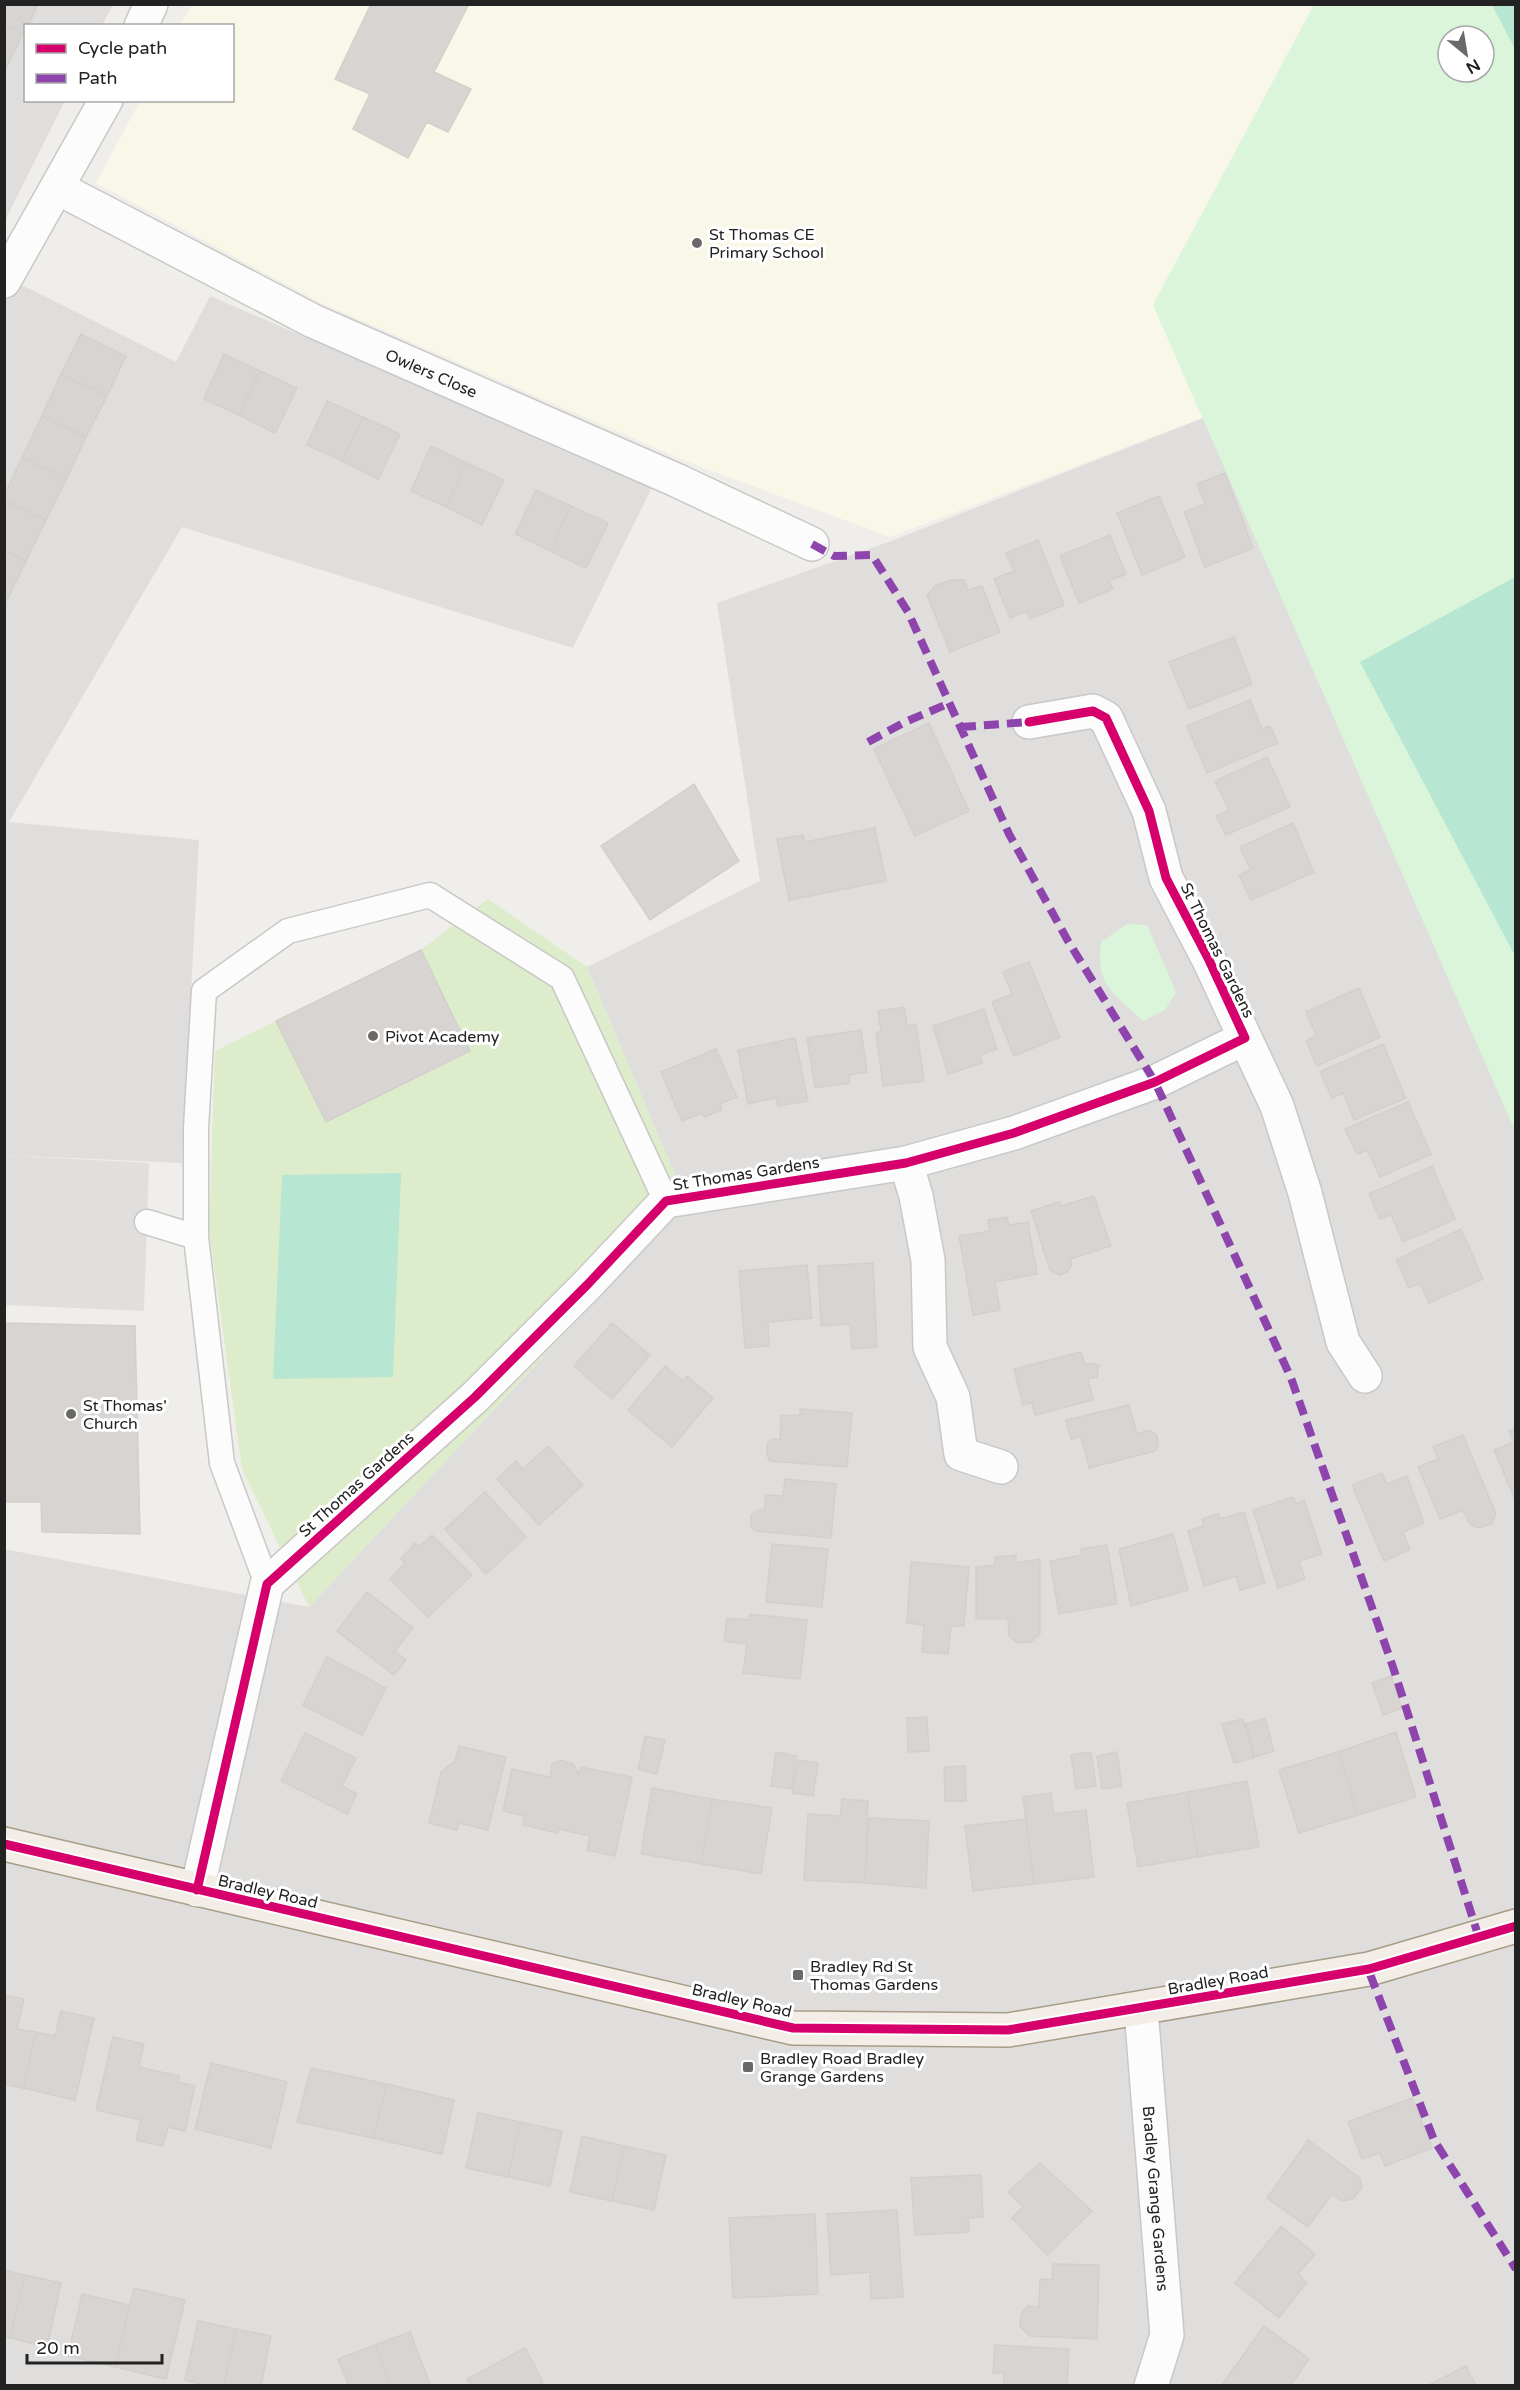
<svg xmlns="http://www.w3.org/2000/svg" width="1520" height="2390" font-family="'Varela Round',sans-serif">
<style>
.residential{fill:#dfdedc}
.education{fill:#f8f7e8}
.grass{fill:#ddeccb}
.park{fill:#daf5da;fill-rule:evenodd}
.pitch{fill:#b7e6d2}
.parking{fill:#e0dfde}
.building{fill:#d7d4d2;stroke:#d3d0cc;stroke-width:1.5}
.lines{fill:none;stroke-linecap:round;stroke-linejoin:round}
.service-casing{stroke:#c9c8c7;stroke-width:27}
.minor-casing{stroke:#c9c8c7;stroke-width:36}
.primary-casing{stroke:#a79c86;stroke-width:36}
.service{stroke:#fdfcfc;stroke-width:24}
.minor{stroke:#fdfcfc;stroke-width:33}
.primary{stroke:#f3ede7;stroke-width:33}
.quiet{stroke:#8e44ad;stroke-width:8;stroke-dasharray:15 8;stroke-linecap:butt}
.cycleway-casing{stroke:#fff;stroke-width:13}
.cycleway{stroke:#d6006c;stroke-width:9}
.poi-dot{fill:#6a6968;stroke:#fff;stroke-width:2}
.labels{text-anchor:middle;stroke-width:6;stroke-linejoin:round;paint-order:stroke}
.poi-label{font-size:16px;fill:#222;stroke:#fff;text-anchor:start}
.street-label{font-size:16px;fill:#222;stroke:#fff}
</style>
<rect width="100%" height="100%" fill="#f0eeeb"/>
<!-- residential -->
<path class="residential" d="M5,5H113L102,25L26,26V100L65,101L5,221Z
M4,276L176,362L210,296L652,487L573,648L182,527L9,822L199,840L182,1163L5,1155Z
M1213,414L1515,1122V2385H5L4,1549L309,1607L687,1203L587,967L760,881L717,603L894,540Z"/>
<!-- education -->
<path class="education" d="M192,5H1314L1153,305L1213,414L890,537L688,462L321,303L96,183L140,101L232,100V26L180,25Z"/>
<!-- grass -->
<path class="grass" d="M488,899L587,967L687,1203L309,1607L242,1469L209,1230L215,1051L276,1021L326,1122L470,1052L421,950Z"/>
<!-- park -->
<path class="park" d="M1314,5H1515V1131L1153,305ZM1448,36H1484V72H1448Z
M1127,924L1147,925L1176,992L1165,1010L1143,1021C1114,993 1095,986 1101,942Z"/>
<!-- pitch -->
<path class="pitch" d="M1492,5H1515V49Z
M1515,577V956L1360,662Z
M401,1173L393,1377L273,1379L282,1175Z"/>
<!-- parking -->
<path class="parking" d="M4,1155L149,1163L144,1311L5,1305Z"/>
<!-- building -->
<path class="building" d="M4,4H38L28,26H26L23,34L4,25Z
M371,4H469L434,72L471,89L448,132L427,122L408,158L353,129L370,94L335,79Z
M4,25L23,34L4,72Z
M81,334L126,356L107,396L61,374Z
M224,354L260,371L239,415L204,399Z
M260,371L297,388L275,433L239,415Z
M61,374L107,396L86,437L42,416Z
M327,401L363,417L342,461L307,445Z
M42,416L86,437L67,478L22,458Z
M363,417L400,434L378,479L342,461Z
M431,446L467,463L446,507L411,491Z
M22,458L67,478L46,520L4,500V495Z
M467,463L504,480L482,525L446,507Z
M1225,473L1253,548L1205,567L1184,512L1205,504L1197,484Z
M536,490L571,506L550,551L515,534Z
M1159,496L1185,557L1142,575L1117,513Z
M4,500L46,520L26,561L4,551Z
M571,506L608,523L586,568L550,551Z
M1110,535L1126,574L1109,581L1113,589L1079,603L1060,556Z
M1038,540L1064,605L1030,619L1027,611L1010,618L994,579L1014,571L1006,553Z
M4,551L26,561L7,600L4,599Z
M951,580H964L968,590L982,586L1000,632L950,652L927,595L935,586Z
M1234,637L1252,684L1189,709L1169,662Z
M1250,700L1262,729L1270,726L1278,743L1207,773L1187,726Z
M929,723L969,811L915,836L874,749Z
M1267,757L1290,807L1226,835L1216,816L1229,810L1215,781Z
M694,784L739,861L650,920L601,846Z
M1293,823L1314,872L1251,900L1239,875L1251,870L1240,847Z
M875,828L886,881L789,900L777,839L803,835L805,842Z
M421,950L470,1051L326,1122L276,1021Z
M1029,962L1060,1037L1014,1056L992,1002L1012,994L1003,972Z
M1359,988L1380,1037L1317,1066L1306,1041L1316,1035L1306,1012Z
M904,1007L907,1026L916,1024L924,1081L883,1086L876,1033L881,1031L878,1011Z
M984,1009L997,1049L980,1055L982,1063L948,1074L933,1026Z
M861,1030L867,1072L849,1075L850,1083L815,1088L807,1038Z
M795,1038L808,1101L778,1106L776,1098L748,1104L738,1050Z
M1383,1044L1406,1098L1354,1120L1343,1093L1332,1098L1320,1072Z
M716,1049L737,1097L720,1104L722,1110L704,1117L702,1113L682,1121L661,1072Z
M1408,1102L1431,1154L1380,1177L1367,1150L1357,1154L1345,1129Z
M1432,1166L1455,1219L1403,1242L1391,1215L1380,1219L1369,1194Z
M1094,1196L1111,1246L1070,1259L1072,1265L1067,1272L1060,1275L1050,1270L1031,1211L1059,1202L1061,1206Z
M1007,1217L1009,1225L1028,1222L1037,1274L995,1282L1000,1310L973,1315L959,1236L990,1231L988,1220Z
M1461,1229L1483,1279L1429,1303L1420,1283L1409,1288L1396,1260Z
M873,1263L877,1347L852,1349L850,1324L821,1326L818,1266Z
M807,1265L812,1318L768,1322L769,1346L745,1348L739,1271Z
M4,1323L135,1326L140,1534L42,1532L41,1502H4Z
M612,1323L650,1355L612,1399L574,1366Z
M1081,1352L1085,1365L1094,1363L1099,1366L1097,1377L1088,1379L1093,1400L1035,1415L1032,1402L1023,1405L1014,1369Z
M665,1366L683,1381L687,1376L713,1398L672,1447L628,1410Z
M1129,1405L1137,1434L1150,1430L1157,1435L1158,1445L1155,1451L1089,1468L1081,1436L1071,1439L1066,1420Z
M800,1409L852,1413L847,1467L770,1461L767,1455V1444L773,1439L780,1440L781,1416L800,1415Z
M1516,1428V1502L1494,1450L1514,1442L1509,1431Z
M1463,1435L1496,1514L1492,1524L1479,1528L1470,1525L1463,1510L1440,1519L1418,1467L1438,1459L1433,1447Z
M548,1446L583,1485L539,1525L497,1479L516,1461L523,1469Z
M1382,1473L1387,1484L1407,1476L1424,1523L1403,1532L1410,1549L1384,1561L1352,1485Z
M785,1479L836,1484L831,1538L755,1531L751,1526V1515L758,1510H764L766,1495L783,1496Z
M485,1492L526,1537L486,1574L445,1529Z
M1293,1497L1296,1504L1304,1500L1322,1554L1299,1561L1305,1579L1278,1588L1253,1510Z
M1244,1512L1265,1583L1240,1590L1236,1576L1204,1586L1188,1531L1204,1526L1202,1519L1218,1514L1220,1519Z
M1173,1534L1188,1590L1131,1606L1119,1549Z
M432,1535L472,1575L428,1617L390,1579L405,1563L401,1559L415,1543L419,1547Z
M772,1544L828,1549L822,1607L766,1602Z
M1107,1545L1117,1604L1059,1614L1050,1561L1082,1555L1081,1549Z
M1016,1555V1563L1040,1559V1634L1031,1642L1018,1643L1009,1636L1008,1619H976V1567L995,1565V1557Z
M911,1562L969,1567L964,1626H951L948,1654L922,1652L924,1625L907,1623Z
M367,1592L413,1628L395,1651L406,1660L394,1675L337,1631Z
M750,1614L807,1620L800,1679L743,1673L747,1644L724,1641L727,1618L749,1620Z
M327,1657L386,1688L362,1735L303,1705Z
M1391,1676L1402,1708L1383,1715L1372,1683Z
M927,1717L929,1751L908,1752L907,1718Z
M1265,1718L1274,1751L1255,1757L1246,1724Z
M1243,1719L1254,1758L1234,1763L1222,1724Z
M1396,1732L1416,1797L1358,1815L1338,1752Z
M305,1733L356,1758L342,1786L357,1794L347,1814L281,1781Z
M645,1736L665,1740L657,1774L638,1769Z
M459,1746L506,1757L488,1830L459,1823L457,1830L429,1823L441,1772L455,1761Z
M776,1752L796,1756L792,1789L771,1786Z
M1091,1752L1096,1786L1076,1789L1071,1755Z
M1117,1752L1122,1786L1102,1789L1097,1756Z
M1338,1752L1358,1815L1299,1833L1279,1770Z
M560,1760L573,1764L579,1774L581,1767L632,1777L615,1856L587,1850L590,1836L558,1829V1833L523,1825L525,1816L503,1811L512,1769L550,1777L552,1764Z
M798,1760L818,1763L813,1796L792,1793Z
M965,1766L966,1801H945L944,1767Z
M1247,1781L1259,1847L1198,1857L1187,1792Z
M652,1788L712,1799L701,1864L641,1854Z
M1187,1792L1198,1857L1138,1867L1127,1803Z
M1051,1793L1054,1814L1086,1810L1094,1877L1034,1884L1023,1797Z
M712,1799L772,1808L761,1874L701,1864Z
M842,1799L868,1801L865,1883L804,1880L808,1814L840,1816Z
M869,1818L929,1821L926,1888L865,1883Z
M1026,1819L1034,1884L973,1891L965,1826Z
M4,1995L24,1999L17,2029L36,2032L23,2088L4,2084Z
M61,2011L94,2018L75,2100L23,2088L36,2032L55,2036Z
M113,2037L144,2044L139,2067L179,2076L178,2082L195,2086L185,2131L168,2127L163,2146L136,2140L141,2120L96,2110Z
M211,2063L287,2082L271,2148L195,2129Z
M311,2068L387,2084L373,2138L297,2122Z
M387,2084L454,2100L442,2154L373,2138Z
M1412,2098L1432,2148L1385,2166L1380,2153L1362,2159L1348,2122Z
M478,2113L520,2122L508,2177L466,2168Z
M520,2122L562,2131L550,2186L508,2177Z
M582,2136L624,2146L612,2201L570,2192Z
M1308,2140L1360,2178L1362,2187L1353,2199L1342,2201L1332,2194L1308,2227L1267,2198Z
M624,2146L666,2155L654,2210L612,2201Z
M1040,2163L1092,2211L1047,2255L1012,2218L1023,2207L1008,2192Z
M981,2175L983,2217L968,2218L969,2232L915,2235L911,2178Z
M897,2210L903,2297L871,2299L870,2272L831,2275L827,2214Z
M815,2214L818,2294L733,2298L729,2218Z
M1281,2226L1315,2254L1298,2274L1307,2282L1279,2318L1235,2283Z
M1053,2264L1099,2265L1097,2339L1030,2336L1020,2327L1021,2314L1028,2306L1039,2307L1040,2279L1052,2280Z
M4,2270L25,2275L10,2338L4,2337Z
M25,2275L61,2283L47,2347L10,2338Z
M134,2288L185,2300L166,2379L115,2367Z
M82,2294L130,2305L115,2367L68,2356Z
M198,2321L236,2329L224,2386H208L185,2380Z
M1264,2326L1309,2359L1290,2386H1221Z
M236,2329L271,2336L261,2386H224Z
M410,2332L431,2386H391L375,2345Z
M375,2345L391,2386H349L338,2359Z
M995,2345L1069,2349L1067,2386H1003L1004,2373H993Z
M525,2348L543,2382L537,2386H471L467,2379Z
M1466,2366L1476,2386H1427Z"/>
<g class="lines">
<defs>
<path id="service" d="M147,1222L196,1237
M267,1584L222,1463L196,1237V1128L204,991L288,931L430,895L562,978L666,1201"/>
<g id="minor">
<path d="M141,26L151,4"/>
<path id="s1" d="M58,188L313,321L676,480L812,544"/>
<path d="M4,281L106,100"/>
<path d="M1245,1038L1277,1106L1305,1193L1343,1342L1365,1376"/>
<path d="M906,1163L916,1196L928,1260L930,1347L953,1397L961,1454L1001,1467"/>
<path d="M197,1890L267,1584L475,1397L588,1284L666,1201L906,1163L1014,1133L1155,1082L1245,1038L1209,960L1166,878L1149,811L1106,718L1093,711L1029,722"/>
<path id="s2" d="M1141,2009L1167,2335L1151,2386"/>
</g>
<path id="primary" d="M4,1844L793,2028L1008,2030L1369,1969L1516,1926"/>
</defs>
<!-- service casing -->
<use href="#service" class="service-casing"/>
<!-- minor casing -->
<use href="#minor" class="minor-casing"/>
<!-- primary casing -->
<use href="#primary" class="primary-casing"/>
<!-- service -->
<use href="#service" class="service"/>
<!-- minor -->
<use href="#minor" class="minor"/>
<!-- primary -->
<use href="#primary" class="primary"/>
<!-- quiet -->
<path class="quiet" d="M812,544L834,556L872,555L908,612L1009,834L1068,941L1155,1082L1291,1378L1393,1667L1479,1938
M961,727L1029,722
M868,742L905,722L950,703
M1370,1974L1434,2140L1516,2269"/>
<defs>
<path id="cycleway" d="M4,1844L793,2028L1008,2030L1369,1969L1516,1926
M197,1890L267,1584L475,1397L588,1284L666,1201L906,1163L1014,1133L1155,1082L1245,1038L1209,960L1166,878L1149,811L1106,718L1093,711L1029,722"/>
</defs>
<!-- cycleway casing -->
<use href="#cycleway" class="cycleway-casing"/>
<!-- cycleway -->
<use href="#cycleway" class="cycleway"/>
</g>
<!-- markers -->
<g class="poi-dot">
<circle cx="697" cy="243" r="6"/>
<circle cx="373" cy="1036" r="6"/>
<circle cx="71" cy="1414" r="6"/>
<rect x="792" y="1969" width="12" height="12" rx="3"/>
<rect x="742" y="2061" width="12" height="12" rx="3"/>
</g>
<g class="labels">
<!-- poi labels -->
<g class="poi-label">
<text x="709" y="240">St Thomas CE<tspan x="709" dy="18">Primary School</tspan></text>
<text x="385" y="1042">Pivot Academy</text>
<text x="83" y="1411">St Thomas'<tspan x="83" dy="18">Church</tspan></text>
<text x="810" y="1972">Bradley Rd St<tspan x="810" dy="18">Thomas Gardens</tspan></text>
<text x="760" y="2064">Bradley Road Bradley<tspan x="760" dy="18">Grange Gardens</tspan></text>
</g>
<!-- street labels -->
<g class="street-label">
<text dy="6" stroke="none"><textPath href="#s1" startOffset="417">Owlers Close</textPath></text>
<text transform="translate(1218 950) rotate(64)" y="6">St Thomas Gardens</text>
<text transform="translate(746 1173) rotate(-9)" y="6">St Thomas Gardens</text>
<text transform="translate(356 1484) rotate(-42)" y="6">St Thomas Gardens</text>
<text transform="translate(268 1891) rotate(13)" y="6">Bradley Road</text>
<text transform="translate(1218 1980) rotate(-10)" y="6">Bradley Road</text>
<text transform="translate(742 2000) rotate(13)" y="6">Bradley Road</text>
<text dy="6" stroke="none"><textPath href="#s2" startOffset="190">Bradley Grange Gardens</textPath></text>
</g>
</g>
<!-- border -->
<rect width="1520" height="2390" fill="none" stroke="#222222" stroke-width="12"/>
<!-- legend -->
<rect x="24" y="24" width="210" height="78" fill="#ffffff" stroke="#a7a7a7" stroke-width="1.5"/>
<rect x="36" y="44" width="30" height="9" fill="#d6006c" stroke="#a7a7a7" stroke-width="1.5"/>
<text x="78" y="54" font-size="18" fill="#222222">Cycle path</text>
<rect x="36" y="74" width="30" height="9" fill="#8e44ad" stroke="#a7a7a7" stroke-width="1.5"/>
<text x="78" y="84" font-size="18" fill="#222222">Path</text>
<!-- north arrow -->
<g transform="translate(1466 54) rotate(150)"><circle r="28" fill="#ffffff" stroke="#a7a7a7" stroke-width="1.5"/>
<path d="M0-4.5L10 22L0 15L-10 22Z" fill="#6a6968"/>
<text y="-9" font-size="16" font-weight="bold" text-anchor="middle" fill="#222222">N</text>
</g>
<!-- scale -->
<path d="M27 2354v9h135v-9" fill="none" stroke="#222222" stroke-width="3"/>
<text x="36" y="2354" font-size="18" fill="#222222" stroke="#ffffff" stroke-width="4.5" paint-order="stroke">20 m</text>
</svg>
